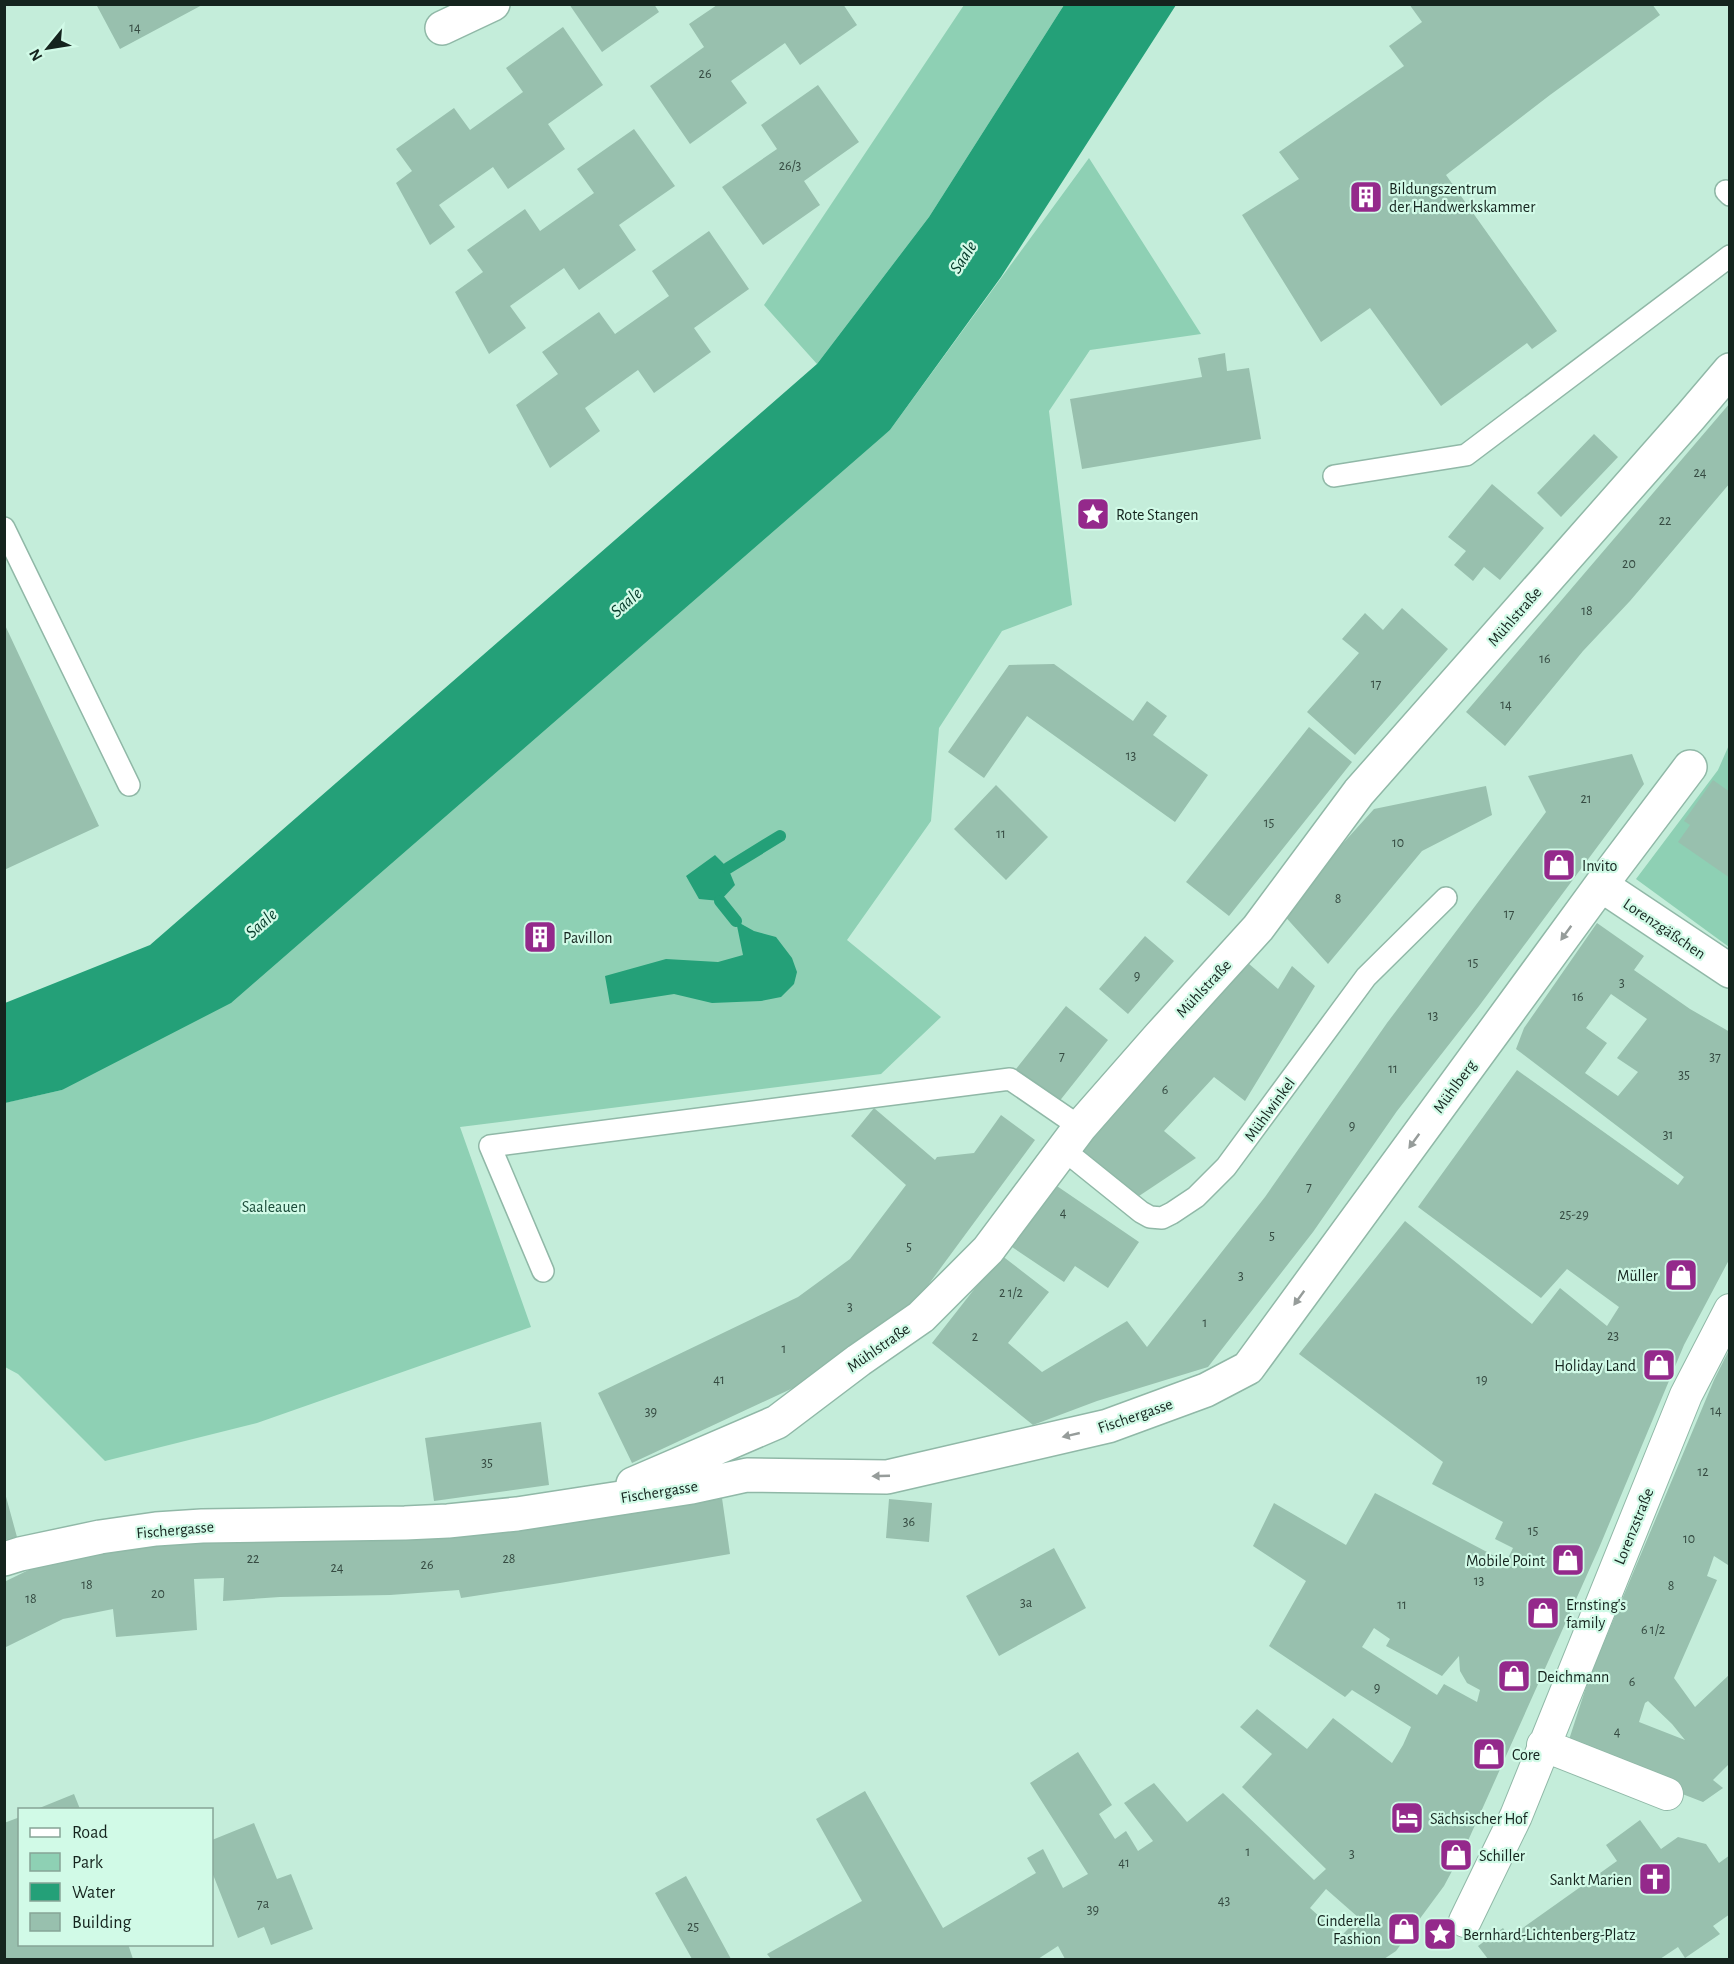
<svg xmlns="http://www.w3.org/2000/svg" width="1734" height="1964" font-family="'Alegreya Sans',sans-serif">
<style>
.green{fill:#8ed0b4}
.water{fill:#24a078}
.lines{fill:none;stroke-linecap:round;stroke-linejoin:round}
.stream{stroke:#24a078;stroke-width:12}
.building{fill:#98c0ae;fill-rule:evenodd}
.service-casing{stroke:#90b8a7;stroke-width:24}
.pedestrian-casing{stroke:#90b8a7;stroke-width:34}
.minor-casing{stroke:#90b8a7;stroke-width:36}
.service{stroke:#fff;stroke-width:21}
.pedestrian{stroke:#fff;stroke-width:32}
.minor{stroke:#fff;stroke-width:33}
.oneway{fill:#969c9a}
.labels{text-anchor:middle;stroke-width:4.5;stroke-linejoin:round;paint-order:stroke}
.number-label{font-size:14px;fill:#364b42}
.poi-label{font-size:16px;fill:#15241e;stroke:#d1fae7;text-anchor:start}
.street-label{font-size:16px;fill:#15241e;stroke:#d1fae7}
.park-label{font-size:16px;fill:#1a4a38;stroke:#d1fae7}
.water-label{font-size:18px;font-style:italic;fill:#053a29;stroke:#d1fae7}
</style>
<rect width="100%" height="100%" fill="#c4edda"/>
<!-- green -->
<path class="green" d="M964,5H1064L929,217L817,364L764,305Z
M1089,158L1201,334L1090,350L1049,411L1072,605L1002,631L939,728L931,821L847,940L941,1017L881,1074L460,1127L531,1327L257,1423L105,1461L18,1374L5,1367L4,1103L62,1090L890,430Z
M1729,745V947L1636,879L1718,770Z"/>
<!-- water -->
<path class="water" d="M1064,5H1176L1001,277L890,430L231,1003L62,1090L5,1103V1003L150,945L817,364L929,217Z
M715,855L728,868L735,885L720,901L699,899L686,876Z
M736,921L754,931L776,937L792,958L797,972L794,984L781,997L761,1001L712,1003L674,994L610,1004L605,976L666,959L718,962L743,955Z"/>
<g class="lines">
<!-- stream -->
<path class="stream" d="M728,868L780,836
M720,901L736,921"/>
</g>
<!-- building -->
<path class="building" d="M96,4H204L120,49Z
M569,4H654L659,12L602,52Z
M764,4H843L857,25L800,65L785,43L731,81L747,103L690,144L650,86L704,47L689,24L717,5H760L761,6Z
M1409,4H1652L1660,15L1550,95L1446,175L1557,331L1532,349L1527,343L1441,406L1370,308L1321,342L1242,215L1299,179L1279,152L1404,66L1389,46L1422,22Z
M563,27L603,85L548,124L565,149L508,189L493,167L439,205L455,227L430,245L396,183L412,171L396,149L454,108L470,130L523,92L506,68Z
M818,85L859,142L804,181L820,205L763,245L722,187L777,149L761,125Z
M634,129L675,186L619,225L636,250L579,290L564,268L510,306L526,328L489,354L455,292L483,272L467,250L525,209L540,231L594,193L577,169Z
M709,231L749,289L694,328L711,352L654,393L638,370L585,408L600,431L550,468L516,405L558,374L542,352L599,312L615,334L669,296L652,271Z
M1225,353L1227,371L1249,368L1261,439L1082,469L1070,399L1202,377L1198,358Z
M1730,403V483L1630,601L1583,651L1505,746L1466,712Z
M1594,434L1618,457L1561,517L1537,493Z
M1492,484L1544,528L1500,580L1484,567L1473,581L1454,565L1466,551L1448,537Z
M1402,608L1448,649L1355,755L1307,712L1359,653L1342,639L1365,613L1383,630Z
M4,623L99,826L4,870Z
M1054,664L1133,721L1147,701L1167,716L1153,735L1208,775L1175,822L1027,716L984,778L948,752L1009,665Z
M1309,727L1352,762L1229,916L1186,882Z
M1632,754L1644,784L1479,1006L1397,1111L1313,1232L1208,1367L1097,1401L1033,1425L932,1343L1001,1255L1049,1292L1008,1343L1042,1372L1127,1321L1147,1347L1265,1197L1387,1023L1546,812L1528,776Z
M1713,780L1730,792V878L1678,842L1690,825L1684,821Z
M996,785L1048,837L1006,880L954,829Z
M1486,786L1492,815L1422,851L1328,964L1281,912L1374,809Z
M1597,923L1644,956L1634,970L1690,1009L1730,1032V1258L1684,1345L1599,1548L1467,1843L1444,1886L1396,1951L1384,1959H1065L1058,1946L1038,1959H771L767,1954L862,1901L816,1819L865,1791L943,1928L1036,1873L1027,1858L1043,1849L1063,1888L1088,1874L1030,1783L1078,1752L1112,1805L1099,1814L1115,1839L1126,1831L1138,1851L1153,1841L1124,1803L1154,1783L1187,1822L1223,1793L1314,1880L1326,1869L1242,1787L1272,1754L1240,1727L1257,1709L1307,1749L1333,1718L1392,1763L1403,1745L1411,1727L1352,1690L1345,1697L1269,1646L1306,1581L1253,1546L1274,1503L1346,1545L1375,1493L1506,1562L1513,1548L1495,1539L1503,1522L1432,1484L1443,1462L1299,1354L1405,1221L1532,1324L1560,1288L1607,1326L1619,1307L1567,1269L1541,1298L1418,1207L1517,1070L1678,1185L1684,1177L1516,1049L1524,1028ZM1611,994L1647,1019L1617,1058L1638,1072L1618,1096L1585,1073L1607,1043L1586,1028ZM1374,1628L1390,1639L1386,1646L1442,1676L1459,1656L1460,1671L1467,1683L1480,1690L1477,1702L1444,1684L1437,1695L1362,1647ZM1326,1889L1359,1918L1341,1936L1310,1908Z
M538,926L549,929L551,941L542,948L531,945L529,934Z
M1145,936L1174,961L1128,1014L1099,989Z
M1241,957L1278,989L1292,966L1315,986L1245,1101L1214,1077L1164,1131L1196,1158L1136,1198L1075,1149Z
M1066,1006L1108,1040L1058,1103L1016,1069Z
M874,1108L935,1160L937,1157L974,1153L1001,1115L1035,1140L906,1315L834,1369L632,1463L598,1393L798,1297L850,1259L906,1185L851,1136Z
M1051,1182L1139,1242L1108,1288L1075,1266L1064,1282L1009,1245Z
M1730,1348V1564L1728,1565L1714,1556L1707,1576L1717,1580L1674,1678L1695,1707L1730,1674V1763L1713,1780L1723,1788L1703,1802L1566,1749L1589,1678L1714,1380ZM1648,1701L1672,1724L1685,1740L1639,1722L1645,1703Z
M541,1422L549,1485L434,1501L425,1438Z
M721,1491L730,1554L560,1583L461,1598L459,1590L390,1595L280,1597L223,1601L224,1578L194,1579L197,1630L116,1637L113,1609L63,1619L4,1648V1582L47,1561L113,1544Z
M5,1493L17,1537L4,1540V1494Z
M889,1499L932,1503L929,1542L886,1538Z
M1054,1548L1086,1608L999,1656L966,1596Z
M74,1794L80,1809H37Z
M20,1817V1944H128L133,1959H4V1823Z
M1640,1820L1661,1849L1678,1837L1706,1844L1719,1863L1730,1855V1914L1713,1926L1720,1934L1685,1958L1678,1947L1660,1959H1488L1478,1946L1503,1928L1510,1937L1617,1861L1606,1845Z
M254,1823L277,1879L291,1874L313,1929L271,1945L264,1927L238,1938L212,1872V1840Z
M686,1876L731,1959H692L655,1893Z"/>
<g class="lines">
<defs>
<path id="service" d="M1726,191L1730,195
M1334,476L1466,455L1730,256
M4,528L129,785
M1064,1150L1141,1212L1150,1217L1162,1218L1172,1213L1196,1197L1226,1167L1366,977L1446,898
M543,1271L490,1146L1010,1079L1080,1127"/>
<path id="pedestrian" d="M1543,1745L1667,1794
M1465,1921L1516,1816L1686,1395L1730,1310"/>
<path id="minor" d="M442,28L493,4
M1601,885L1730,971
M633,1484L777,1422L859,1360L921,1317L988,1250L1080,1127L1159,1037L1258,928L1359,792L1690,417L1730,370
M4,1559L20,1554L100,1537L156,1529L202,1526L405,1523L448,1521L517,1514L692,1487L747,1475L887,1477L1108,1426L1206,1390L1248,1368L1601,885L1690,767"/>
</defs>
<!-- service casing -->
<use href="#service" class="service-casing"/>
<!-- pedestrian casing -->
<use href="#pedestrian" class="pedestrian-casing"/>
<!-- minor casing -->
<use href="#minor" class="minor-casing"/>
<!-- service -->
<use href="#service" class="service"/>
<!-- pedestrian -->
<use href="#pedestrian" class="pedestrian"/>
<!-- minor -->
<use href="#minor" class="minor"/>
</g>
<!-- one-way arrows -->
<defs><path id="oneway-solid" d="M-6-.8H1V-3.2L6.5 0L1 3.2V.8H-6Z" transform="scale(1.5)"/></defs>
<g class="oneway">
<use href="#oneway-solid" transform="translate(1566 933) rotate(126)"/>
<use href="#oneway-solid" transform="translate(1414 1141) rotate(126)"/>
<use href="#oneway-solid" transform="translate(1299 1298) rotate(126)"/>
<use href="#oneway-solid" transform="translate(1071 1435) rotate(167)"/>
<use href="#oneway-solid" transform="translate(881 1476) rotate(178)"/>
</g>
<!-- icons -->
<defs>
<symbol id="building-square" viewBox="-11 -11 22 22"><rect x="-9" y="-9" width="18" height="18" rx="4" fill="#94298b" stroke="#d1fae7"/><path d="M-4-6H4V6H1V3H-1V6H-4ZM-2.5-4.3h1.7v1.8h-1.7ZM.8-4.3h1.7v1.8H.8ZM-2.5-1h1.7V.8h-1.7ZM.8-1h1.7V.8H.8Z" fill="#fff"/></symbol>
<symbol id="sight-square" viewBox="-11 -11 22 22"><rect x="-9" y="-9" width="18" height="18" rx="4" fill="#94298b" stroke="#d1fae7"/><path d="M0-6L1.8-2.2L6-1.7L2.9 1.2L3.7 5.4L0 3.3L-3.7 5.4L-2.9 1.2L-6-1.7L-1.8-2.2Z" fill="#fff"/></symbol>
<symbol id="shop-square" viewBox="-11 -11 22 22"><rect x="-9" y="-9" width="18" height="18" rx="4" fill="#94298b" stroke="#d1fae7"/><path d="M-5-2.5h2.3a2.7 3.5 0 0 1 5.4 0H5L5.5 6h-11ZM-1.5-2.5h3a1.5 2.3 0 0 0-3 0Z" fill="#fff"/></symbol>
<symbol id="hotel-square" viewBox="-11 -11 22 22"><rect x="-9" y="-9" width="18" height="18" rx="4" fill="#94298b" stroke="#d1fae7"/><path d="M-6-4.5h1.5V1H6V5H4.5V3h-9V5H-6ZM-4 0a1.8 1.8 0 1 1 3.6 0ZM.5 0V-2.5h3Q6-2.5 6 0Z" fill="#fff"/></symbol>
<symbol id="church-square" viewBox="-11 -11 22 22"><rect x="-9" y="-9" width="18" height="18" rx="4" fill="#94298b" stroke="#d1fae7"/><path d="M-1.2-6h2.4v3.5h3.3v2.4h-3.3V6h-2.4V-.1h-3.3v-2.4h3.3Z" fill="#fff"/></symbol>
</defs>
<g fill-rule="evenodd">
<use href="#building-square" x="1347" y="178" width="38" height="38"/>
<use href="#sight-square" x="1074" y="495" width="38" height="38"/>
<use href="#shop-square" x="1540" y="846" width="38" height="38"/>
<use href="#building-square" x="521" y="918" width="38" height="38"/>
<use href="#shop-square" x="1662" y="1256" width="38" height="38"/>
<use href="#shop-square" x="1640" y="1346" width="38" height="38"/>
<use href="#shop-square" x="1549" y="1541" width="38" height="38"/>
<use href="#shop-square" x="1524" y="1594" width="38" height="38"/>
<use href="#shop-square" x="1495" y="1657" width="38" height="38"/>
<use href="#shop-square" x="1470" y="1735" width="38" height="38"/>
<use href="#hotel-square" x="1388" y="1799" width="38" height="38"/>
<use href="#shop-square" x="1437" y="1836" width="38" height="38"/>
<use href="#church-square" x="1636" y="1860" width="38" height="38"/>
<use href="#shop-square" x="1385" y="1910" width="38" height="38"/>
<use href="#sight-square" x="1421" y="1915" width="38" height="38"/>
</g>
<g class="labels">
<!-- number labels -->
<g class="number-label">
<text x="135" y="32">14</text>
<text x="705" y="78">26</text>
<text x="790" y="170">26/3</text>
<text x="1700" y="477">24</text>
<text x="1665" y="525">22</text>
<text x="1629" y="568">20</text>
<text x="1587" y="615">18</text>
<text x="1545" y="663">16</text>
<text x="1376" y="688">17</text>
<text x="1506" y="709">14</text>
<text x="1131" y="760">13</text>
<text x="1586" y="803">21</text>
<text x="1269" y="827">15</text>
<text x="1001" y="838">11</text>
<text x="1398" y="847">10</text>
<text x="1338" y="903">8</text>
<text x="1509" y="918">17</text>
<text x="1473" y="967">15</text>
<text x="1137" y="980">9</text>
<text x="1622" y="987">3</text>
<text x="1578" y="1001">16</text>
<text x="1433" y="1020">13</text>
<text x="1062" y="1060">7</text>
<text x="1715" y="1061">37</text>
<text x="1393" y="1073">11</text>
<text x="1684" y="1079">35</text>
<text x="1165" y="1094">6</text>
<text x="1352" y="1130">9</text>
<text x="1668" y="1139">31</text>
<text x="1309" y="1191">7</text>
<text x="1063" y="1217">4</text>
<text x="1574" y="1219">25-29</text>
<text x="1272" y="1240">5</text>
<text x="909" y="1251">5</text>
<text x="1241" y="1280">3</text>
<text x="1011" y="1297">2 1/2</text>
<text x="850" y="1311">3</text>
<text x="1205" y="1327">1</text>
<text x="1613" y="1340">23</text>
<text x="975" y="1341">2</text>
<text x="784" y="1353">1</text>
<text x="719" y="1384">41</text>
<text x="1482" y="1384">19</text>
<text x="1716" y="1415">14</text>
<text x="651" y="1416">39</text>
<text x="487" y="1467">35</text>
<text x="1703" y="1476">12</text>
<text x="909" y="1526">36</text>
<text x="1533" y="1535">15</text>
<text x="1689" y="1543">10</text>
<text x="253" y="1563">22</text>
<text x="509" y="1563">28</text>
<text x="427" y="1569">26</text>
<text x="337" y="1572">24</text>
<text x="1479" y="1585">13</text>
<text x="87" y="1589">18</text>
<text x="1671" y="1590">8</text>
<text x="158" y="1598">20</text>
<text x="31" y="1603">18</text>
<text x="1026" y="1607">3a</text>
<text x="1402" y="1609">11</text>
<text x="1653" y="1634">6 1/2</text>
<text x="1632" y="1686">6</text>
<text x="1377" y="1692">9</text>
<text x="1617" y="1736">4</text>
<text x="1248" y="1856">1</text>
<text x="1352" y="1858">3</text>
<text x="1124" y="1867">41</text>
<text x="1224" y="1905">43</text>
<text x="263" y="1908">7a</text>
<text x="1093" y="1914">39</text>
<text x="693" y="1931">25</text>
</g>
<!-- poi labels -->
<g class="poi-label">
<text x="1389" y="194">Bildungszentrum<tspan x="1389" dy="18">der Handwerkskammer</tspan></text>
<text x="1116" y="520">Rote Stangen</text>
<text x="1582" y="871">Invito</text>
<text x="563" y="943">Pavillon</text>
<text x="1658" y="1281" text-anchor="end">Müller</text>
<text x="1636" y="1371" text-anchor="end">Holiday Land</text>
<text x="1545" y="1566" text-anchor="end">Mobile Point</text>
<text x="1566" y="1610">Ernsting's<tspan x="1566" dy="18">family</tspan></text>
<text x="1537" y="1682">Deichmann</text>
<text x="1512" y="1760">Core</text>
<text x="1430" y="1824">Sächsischer Hof</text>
<text x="1479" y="1861">Schiller</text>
<text x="1632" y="1885" text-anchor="end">Sankt Marien</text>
<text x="1381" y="1926" text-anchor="end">Cinderella<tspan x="1381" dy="18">Fashion</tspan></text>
<text x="1463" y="1940">Bernhard-Lichtenberg-Platz</text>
</g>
<!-- street labels -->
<g class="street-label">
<text transform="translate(1514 616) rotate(-49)" y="6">Mühlstraße</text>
<text transform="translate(1665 928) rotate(34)" y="6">Lorenzgäßchen</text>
<text transform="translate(1203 988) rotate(-47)" y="6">Mühlstraße</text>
<text transform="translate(1454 1086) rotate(-54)" y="6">Mühlberg</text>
<text transform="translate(1269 1109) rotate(-54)" y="6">Mühlwinkel</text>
<text transform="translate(878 1347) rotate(-35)" y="6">Mühlstraße</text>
<text transform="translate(1135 1415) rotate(-19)" y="6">Fischergasse</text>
<text transform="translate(659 1491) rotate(-9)" y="6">Fischergasse</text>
<text transform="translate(1633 1526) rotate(-68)" y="6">Lorenzstraße</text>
<text transform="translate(175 1529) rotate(-5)" y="6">Fischergasse</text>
</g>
<!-- park labels -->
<g class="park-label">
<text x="274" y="1212">Saaleauen</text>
</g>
<!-- water labels -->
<g class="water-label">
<text transform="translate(963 257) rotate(-57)" y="6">Saale</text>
<text transform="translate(626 602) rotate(-41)" y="6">Saale</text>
<text transform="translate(261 923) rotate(-41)" y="6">Saale</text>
</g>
</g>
<!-- border -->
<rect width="1734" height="1964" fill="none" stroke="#15241e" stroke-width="12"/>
<!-- legend -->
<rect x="18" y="1808" width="195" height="138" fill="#d1fae7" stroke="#86a497" stroke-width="1.5"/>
<rect x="30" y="1828" width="30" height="9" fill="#ffffff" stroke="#86a497" stroke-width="1.5"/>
<text x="72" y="1838" font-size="18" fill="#15241e">Road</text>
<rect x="30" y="1853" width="30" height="18" fill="#8ed0b4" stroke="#86a497" stroke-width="1.5"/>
<text x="72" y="1868" font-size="18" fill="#15241e">Park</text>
<rect x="30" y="1883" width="30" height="18" fill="#24a078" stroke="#86a497" stroke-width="1.5"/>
<text x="72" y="1898" font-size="18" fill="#15241e">Water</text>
<rect x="30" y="1913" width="30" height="18" fill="#98c0ae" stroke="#86a497" stroke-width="1.5"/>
<text x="72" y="1928" font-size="18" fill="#15241e">Building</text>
<!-- north arrow -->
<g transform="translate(48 48) rotate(240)" stroke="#d1fae7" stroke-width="4.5" paint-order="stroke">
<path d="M0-4.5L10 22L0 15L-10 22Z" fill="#15241e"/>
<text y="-9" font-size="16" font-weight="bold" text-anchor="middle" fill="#15241e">N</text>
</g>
</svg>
